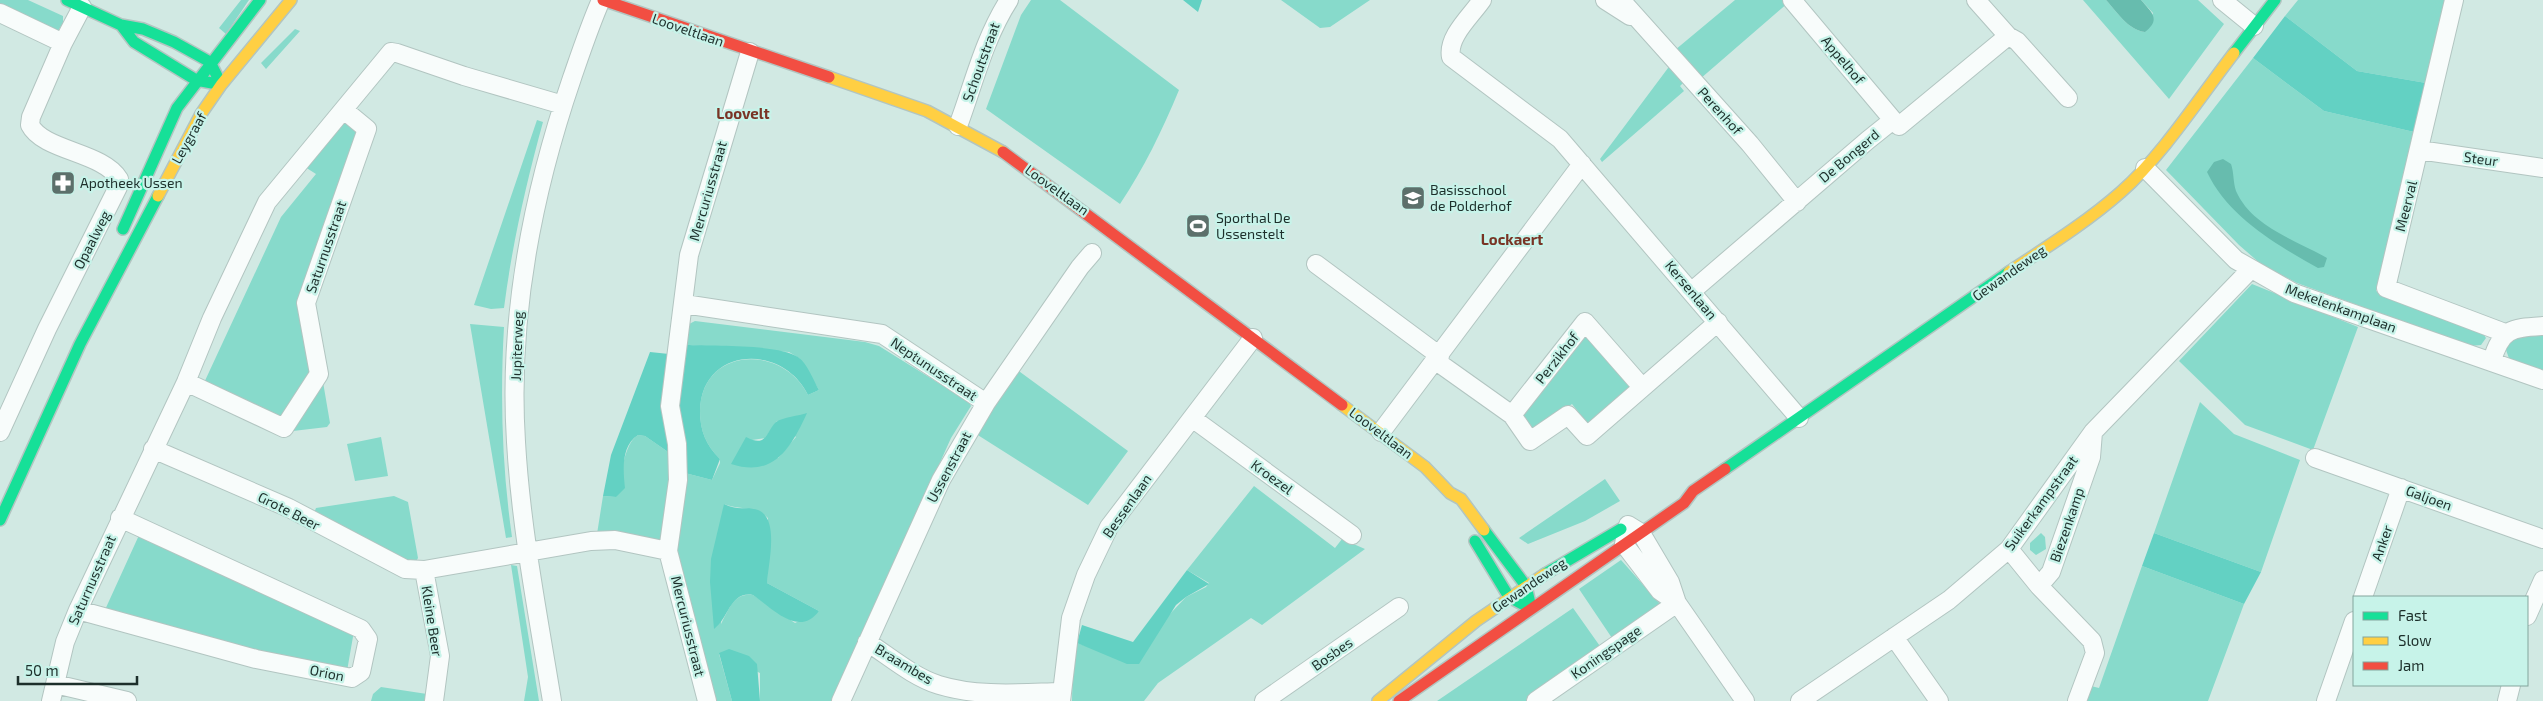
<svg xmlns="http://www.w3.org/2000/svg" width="2543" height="701" font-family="'Exo 2',sans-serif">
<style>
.green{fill:#87dacb;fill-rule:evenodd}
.forest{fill:#63d1c3}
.water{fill:#67bcae}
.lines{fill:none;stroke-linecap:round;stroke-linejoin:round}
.street-casing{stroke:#b2c5c1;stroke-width:20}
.fast-casing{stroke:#b2c5c1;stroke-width:14}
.slow-casing{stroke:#b2c5c1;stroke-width:14}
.jam-casing{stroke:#b2c5c1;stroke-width:14}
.street{stroke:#f8fcfb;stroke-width:18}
.fast{stroke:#16e098;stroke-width:11}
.slow{stroke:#ffcf43;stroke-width:11}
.jam{stroke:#f24e42;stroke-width:11}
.labels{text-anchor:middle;stroke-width:4.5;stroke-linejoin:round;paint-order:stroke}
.street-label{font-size:14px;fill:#1d2f2b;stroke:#c7f3e9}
.poi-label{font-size:14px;fill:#1d2f2b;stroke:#c7f3e9;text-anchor:start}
.neighbourhood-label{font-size:15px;font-weight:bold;fill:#793425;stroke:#c7f3e9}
</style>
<rect width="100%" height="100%" fill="#d1e9e3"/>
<!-- green -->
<path class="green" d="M0,0H28L63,16V23L58,31L0,5Z
M241,0H249L226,34L219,28Z
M1031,0H1060L1179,90C1162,131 1144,168 1120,204L986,109L1021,15Z
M1281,0H1370L1330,27L1320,28Z
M1735,0H1787L1789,2L1700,79L1675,50Z
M2083,0H2106C2117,12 2128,30 2145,32L2153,13L2141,0H2198L2224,24L2169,99Z
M2298,0H2445L2426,83L2357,71L2285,16Z
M295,29L300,31L266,69L261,63Z
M2253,58L2324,111L2414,132L2376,291L2480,329L2486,338L2481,345L2470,346L2297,283L2262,265L2239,245L2166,170Z
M1671,64L1685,81L1680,86L1684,91L1602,162L1600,159Z
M343,119L360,136L304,296L313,374L285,415L276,418L203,385L281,217L316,174L305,167Z
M537,120L543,122C526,184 512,245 504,308L491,309L474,305Z
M2252,284L2358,327L2313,450L2245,425L2179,361Z
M695,321L865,342L879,346L969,402L971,406L951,438L833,701H760V673L719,654L732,701H712L680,569L676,545L684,503L685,473L712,480L720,463V459C706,445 700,431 700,411C701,347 782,343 808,395L819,390L799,358L789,352L686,345L689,324ZM777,421L796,437L778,458L752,440L765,438ZM724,504C739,510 756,506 768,518L767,583L819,611L795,623L753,595C734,592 729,609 721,624Z
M470,324L504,327C500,397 502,467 512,537L506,538Z
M1588,328L1638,386L1591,428L1572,404L1533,431L1522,417Z
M2543,333V371L2510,361L2506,350L2512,338Z
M1016,369L1128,451L1088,505L973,432Z
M323,382L330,423L327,427L293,431L292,425Z
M2200,402L2234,434L2300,460L2261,572L2154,533Z
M638,435L645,436L671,454L665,541L597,534L603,496L616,497C621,480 623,444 638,435Z
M381,437L388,476L355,481L347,444Z
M1605,479L1620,501L1585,521L1528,544L1519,538Z
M1254,486L1335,548L1342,539L1365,549L1262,625L1251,618L1158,683L1144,701H1072L1073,656L1077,643L1106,653L1119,655L1169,615L1186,597L1206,587L1209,583L1187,570Z
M394,496L408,502L418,558L414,565L312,518L316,508Z
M140,533L354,631L347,671L261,655L104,612Z
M2041,533L2045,537L2046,549L2036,555L2030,550V543Z
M1621,560L1661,605L1614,641L1579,589Z
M511,565L517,566L539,701H524L528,677Z
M2142,566L2244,604L2208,701H2085L2091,686L2099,688Z
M1573,608L1602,649L1527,701H1437Z
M381,687L427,694L426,701H371L373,694Z"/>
<!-- forest -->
<path class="forest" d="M1183,0H1202L1198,12Z
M2285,16L2357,71L2426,83L2414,132L2324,111L2253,58Z
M686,345C711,346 779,344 798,357C808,364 813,380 819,390L808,395C782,342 701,347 700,411C700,431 706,445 720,459L712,480L685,473L677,403Z
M650,352L669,354L671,454L645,436L638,435C621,446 623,470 625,488L616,497L603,496L611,455Z
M807,413C791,448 774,478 731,464L746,437C767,448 765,433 776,422C783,417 799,416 807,413Z
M724,504C737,511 746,506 758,510C780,518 768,565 767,583L819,611C799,638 773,609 753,595C730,591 729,618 714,629L710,582L711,559Z
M2154,533L2261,572L2244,604L2142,566Z
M1187,570L1209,584L1186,597L1176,605L1139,664H1127L1077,643L1082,625L1133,642Z
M729,649L749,656L757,664L760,701H732L719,653Z"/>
<!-- water -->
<path class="water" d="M2106,0H2141C2152,13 2161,19 2145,32C2128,30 2117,12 2106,0Z
M2223,159L2231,164C2234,172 2233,183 2236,191C2252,227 2296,240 2327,258L2324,267L2318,268C2277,245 2228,217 2207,172L2214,162Z"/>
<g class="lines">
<defs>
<path id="street" d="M1482,0C1471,16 1447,37 1451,57L1560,139L1799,418
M1605,0L1630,16
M1621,0L1750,144L1797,202
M1792,0L1893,120
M1976,0L2008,36L2017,41L2068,98
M2222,0L2254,26
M2454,0L2386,288L2505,333
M0,13L63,43
M958,126C974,83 984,39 1009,0
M2419,150L2543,168
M2145,168L2236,260L2294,293L2543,380
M1316,264L1440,356
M1692,291L1868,140L1893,120L1899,126L2008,36
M684,304L882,334L986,403
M1436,361L1512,415L1530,441L1568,415L1587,436L1718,322
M2492,361C2501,328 2512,328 2543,326
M186,382L284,428L319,374L306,303L367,129L344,110
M1512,415L1585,322L1642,387
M1192,418L1352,535
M0,432L47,329L118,187L119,179C103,152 43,151 30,125L31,117L63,43L82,7
M1381,432L1582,164
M153,449L289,508L405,569L424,570L591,541L615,540L668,551
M2315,458L2543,539
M2009,549L2039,586L2092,641L2095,653L2077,701
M424,570L440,656L434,701
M2039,586L2051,572L2091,457L2093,432
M2363,597L2401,488
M1677,603L1660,591L1624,544L1628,525L1641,533L1670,582L1677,603L1745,701
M78,610L256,659L352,678L361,672L368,639L361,629L120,518
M2527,616L2543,580
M1894,637L1939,701
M867,642C889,656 913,677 939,685C978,697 1021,693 1060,692
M55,684L127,701
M51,701L65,642L78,610L186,382L212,318L267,202L391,52L397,53L464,76L563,105
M552,701C538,615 521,529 516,442C508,318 532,195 572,78C581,52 590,25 601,0
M707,701L668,551L678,480L677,444L670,406L689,255L750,52
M841,701L941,480L986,403L1080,267L1092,253
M1061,701L1071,618L1086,575L1109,527L1253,338
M1264,701L1399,607
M1536,701L1677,603
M1800,701L1949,600L2009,549L2093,432L2251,269
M2326,701L2354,621
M2507,701L2511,685"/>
<path id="fast" d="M67,0L121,25L143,29L174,42L210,62L217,76
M121,25L134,42L196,80L212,83
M2234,53L2275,0
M123,229L177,108L260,0
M1725,469L2009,272
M0,520L80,344L158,196
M1484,530L1526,586L1531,608
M1475,541L1509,597L1524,605
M1545,574L1621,529"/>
<path id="slow" d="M829,77L927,111L1003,152
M158,196L201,114L221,85L291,0
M2009,272C2047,247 2087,222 2121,192C2162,156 2200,97 2234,53
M1342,405L1425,467L1450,493L1461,499L1484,530
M1378,701L1476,621L1545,574"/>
<path id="jam" d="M603,0L829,77
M1003,152L1342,405
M1399,701L1684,503L1693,491L1725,469"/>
</defs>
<!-- street casing -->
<use href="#street" class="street-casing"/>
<!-- fast casing -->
<use href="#fast" class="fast-casing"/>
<!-- slow casing -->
<use href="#slow" class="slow-casing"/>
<!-- jam casing -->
<use href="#jam" class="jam-casing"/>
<!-- street -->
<use href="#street" class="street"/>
<!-- fast -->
<use href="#fast" class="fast"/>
<!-- slow -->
<use href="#slow" class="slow"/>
<!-- jam -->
<use href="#jam" class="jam"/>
</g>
<!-- icons -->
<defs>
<symbol id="pharmacy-square" viewBox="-11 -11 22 22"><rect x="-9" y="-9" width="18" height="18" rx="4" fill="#5c706b" stroke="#c7f3e9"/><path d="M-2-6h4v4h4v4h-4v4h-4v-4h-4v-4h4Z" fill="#fff"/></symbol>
<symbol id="school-square" viewBox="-11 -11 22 22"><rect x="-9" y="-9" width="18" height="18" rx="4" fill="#5c706b" stroke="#c7f3e9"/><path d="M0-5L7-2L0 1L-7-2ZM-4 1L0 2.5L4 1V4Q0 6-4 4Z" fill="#fff"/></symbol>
<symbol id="stadium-square" viewBox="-11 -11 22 22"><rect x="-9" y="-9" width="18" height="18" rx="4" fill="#5c706b" stroke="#c7f3e9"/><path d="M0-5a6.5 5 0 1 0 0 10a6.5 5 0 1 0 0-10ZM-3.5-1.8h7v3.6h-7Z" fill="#fff"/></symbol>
</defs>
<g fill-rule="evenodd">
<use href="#pharmacy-square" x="49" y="169" width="28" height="28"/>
<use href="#school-square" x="1399" y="184" width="28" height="28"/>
<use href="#stadium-square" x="1184" y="212" width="28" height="28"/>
</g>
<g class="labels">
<!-- street labels -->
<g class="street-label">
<text transform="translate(688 30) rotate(19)" y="5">Looveltlaan</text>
<text transform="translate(1843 60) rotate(50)" y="5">Appelhof</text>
<text transform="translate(981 62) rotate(-70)" y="5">Schoutstraat</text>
<text transform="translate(1720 111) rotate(48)" y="5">Perenhof</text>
<text transform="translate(189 138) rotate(-61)" y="5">Leygraaf</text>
<text transform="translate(1849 156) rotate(-40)" y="5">De Bongerd</text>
<text transform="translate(2481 159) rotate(8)" y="5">Steur</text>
<text transform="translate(1057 190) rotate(36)" y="5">Looveltlaan</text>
<text transform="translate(708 191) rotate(-74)" y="5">Mercuriusstraat</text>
<text transform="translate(2406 206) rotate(-76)" y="5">Meerval</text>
<text transform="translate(92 240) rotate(-63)" y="5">Opaalweg</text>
<text transform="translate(326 247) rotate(-71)" y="5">Saturnusstraat</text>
<text transform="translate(2009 273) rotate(-35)" y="5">Gewandeweg</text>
<text transform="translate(1691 290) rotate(50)" y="5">Kersenlaan</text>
<text transform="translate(2341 308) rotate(20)" y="5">Mekelenkamplaan</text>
<text transform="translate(517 346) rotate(-88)" y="5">Jupiterweg</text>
<text transform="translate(1557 358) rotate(-52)" y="5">Perzikhof</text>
<text transform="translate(934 369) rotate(34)" y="5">Neptunusstraat</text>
<text transform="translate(1381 433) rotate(37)" y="5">Looveltlaan</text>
<text transform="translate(949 467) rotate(-62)" y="5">Ussenstraat</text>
<text transform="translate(1272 477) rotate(36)" y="5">Kroezel</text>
<text transform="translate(2429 498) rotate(20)" y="5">Galjoen</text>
<text transform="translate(2041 503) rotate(-54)" y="5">Suikerkampstraat</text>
<text transform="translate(1127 506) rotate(-55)" y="5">Bessenlaan</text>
<text transform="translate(289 511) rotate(27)" y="5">Grote Beer</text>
<text transform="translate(2067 525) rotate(-71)" y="5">Biezenkamp</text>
<text transform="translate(2382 543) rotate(-71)" y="5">Anker</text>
<text transform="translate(92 580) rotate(-66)" y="5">Saturnusstraat</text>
<text transform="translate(1529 585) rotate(-34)" y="5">Gewandeweg</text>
<text transform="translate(432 621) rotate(81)" y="5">Kleine Beer</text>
<text transform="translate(688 626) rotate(76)" y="5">Mercuriusstraat</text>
<text transform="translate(1606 652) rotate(-35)" y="5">Koningspage</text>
<text transform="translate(1332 654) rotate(-35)" y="5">Bosbes</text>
<text transform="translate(904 664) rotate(31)" y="5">Braambes</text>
<text transform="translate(327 673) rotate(11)" y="5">Orion</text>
</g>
<!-- poi labels -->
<g class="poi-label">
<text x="80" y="188">Apotheek Ussen</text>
<text x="1430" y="195">Basisschool<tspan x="1430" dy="16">de Polderhof</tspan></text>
<text x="1216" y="223">Sporthal De<tspan x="1216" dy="16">Ussenstelt</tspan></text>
</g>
<!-- neighbourhood labels -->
<g class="neighbourhood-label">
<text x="743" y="119">Loovelt</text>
<text x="1512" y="245">Lockaert</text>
</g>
</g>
<!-- legend -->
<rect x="2353" y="596" width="175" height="90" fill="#c7f3e9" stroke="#83a59d"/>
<rect x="2363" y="612" width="25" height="8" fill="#16e098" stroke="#83a59d"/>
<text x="2398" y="621" font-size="15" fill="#1d2f2b">Fast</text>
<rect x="2363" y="637" width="25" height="8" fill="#ffcf43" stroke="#83a59d"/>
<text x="2398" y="646" font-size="15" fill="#1d2f2b">Slow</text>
<rect x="2363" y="662" width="25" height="8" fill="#f24e42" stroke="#83a59d"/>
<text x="2398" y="671" font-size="15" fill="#1d2f2b">Jam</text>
<!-- scale -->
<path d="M18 676v8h119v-8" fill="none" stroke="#1d2f2b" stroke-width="2.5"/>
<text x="25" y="676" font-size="15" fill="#1d2f2b" stroke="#c7f3e9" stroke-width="4" paint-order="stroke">50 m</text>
</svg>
